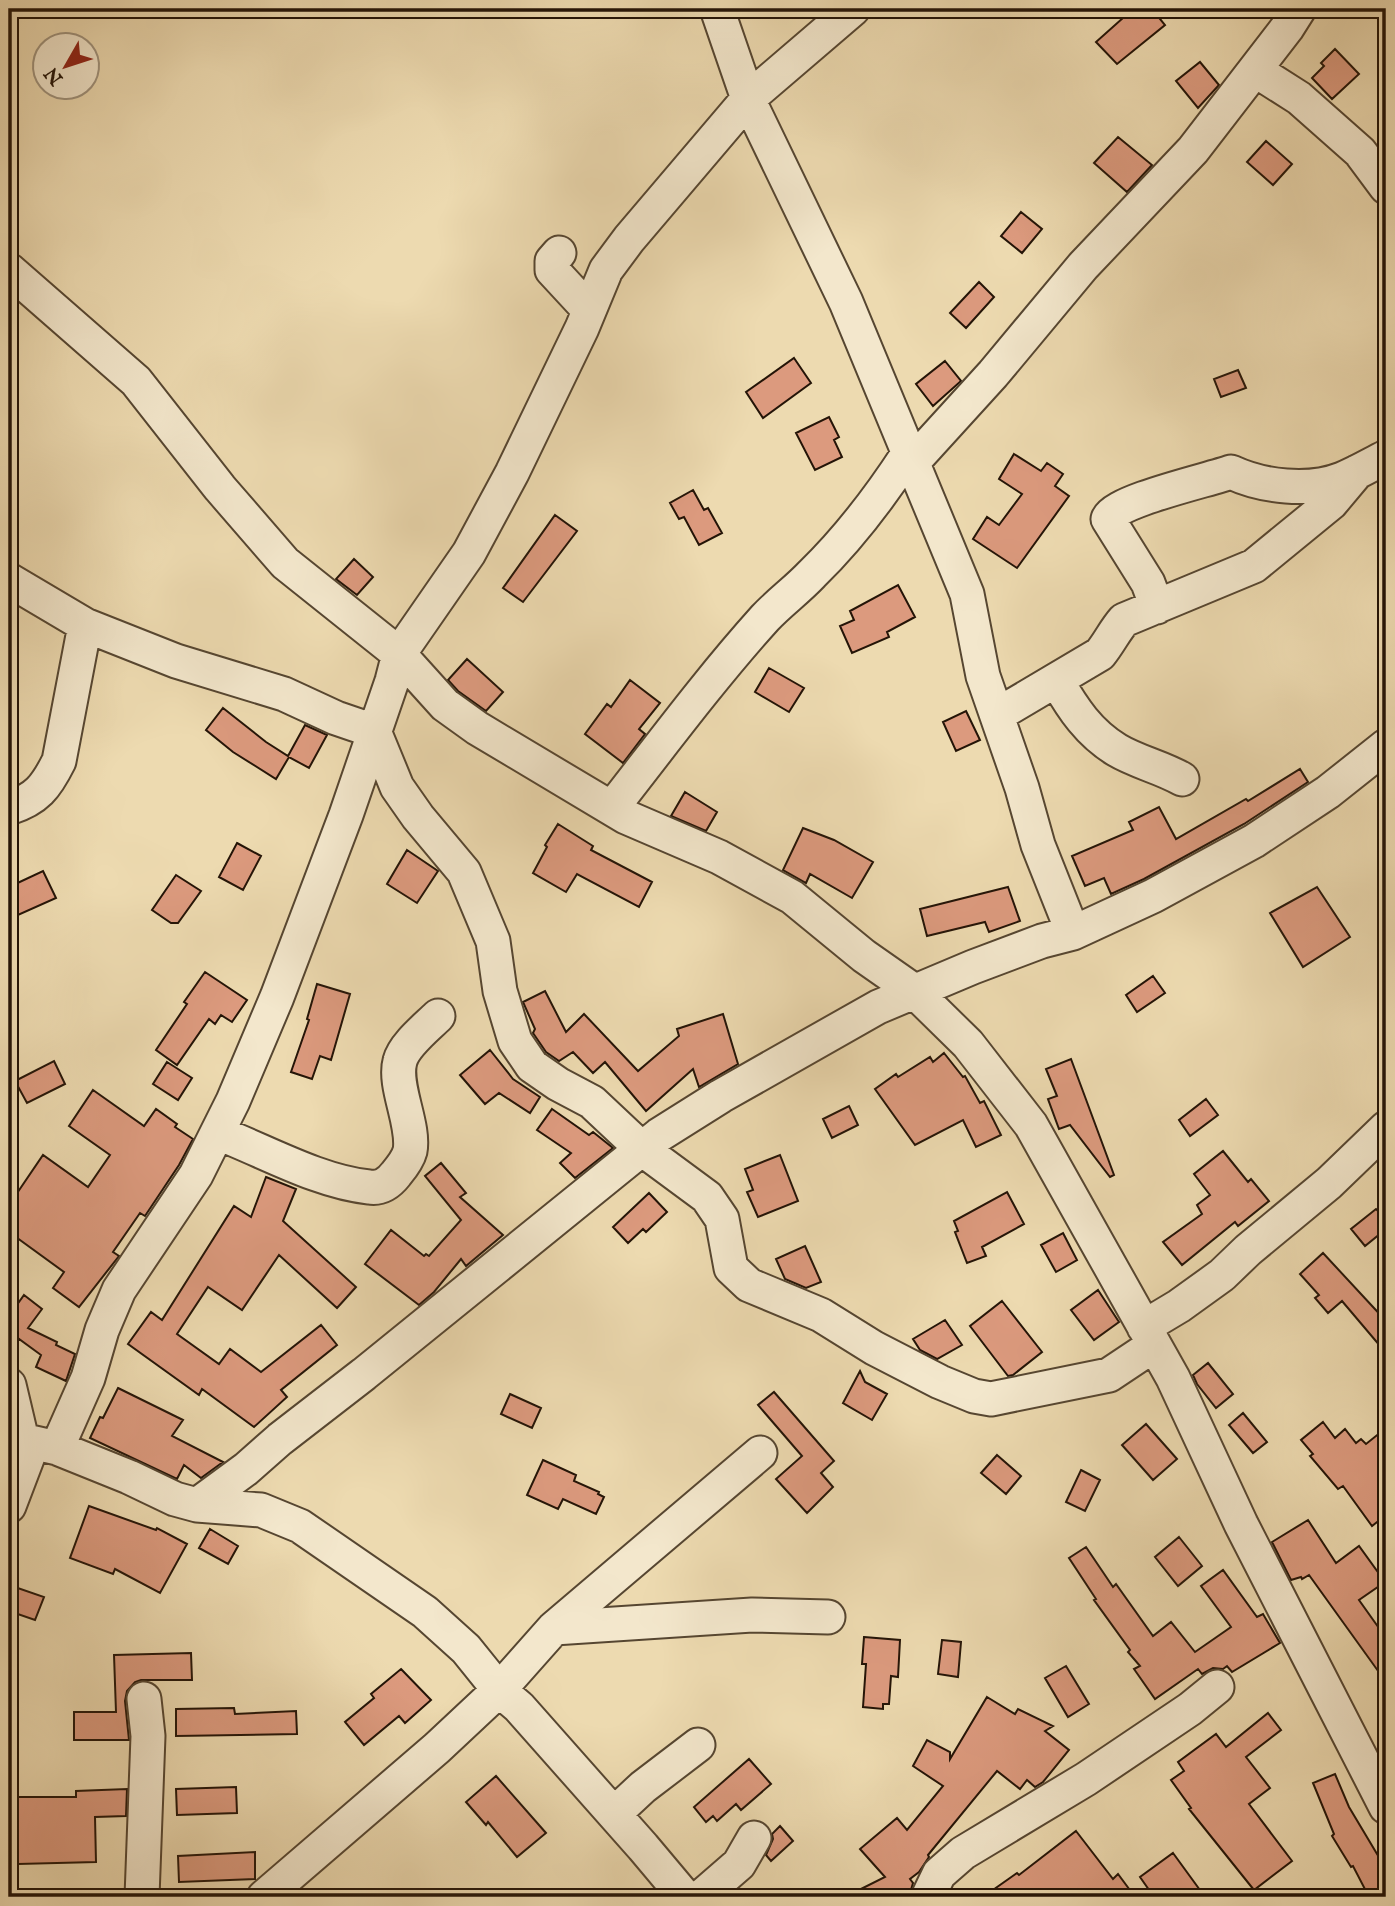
<svg xmlns="http://www.w3.org/2000/svg" width="1395" height="1906" font-family="'IM FELL English',serif">
<style>
.building{fill:#dc9a7e;stroke:#241407;stroke-width:2}
.lines{fill:none;stroke-linecap:round;stroke-linejoin:round}
.minor-casing{stroke:#564631;stroke-width:37}
.minor{stroke:#f3e7cc;stroke-width:33}
</style>
<rect width="100%" height="100%" fill="#eddab0"/>
<filter id="stains"><feTurbulence type="fractalNoise" baseFrequency=".00286" numOctaves="4"/><feColorMatrix values="0 0 0 0 .2 0 0 0 0 .09 0 0 0 0 .02 0 0 0 .5 -.17"/></filter>
<radialGradient id="worn" r=".72"><stop offset=".6" stop-color="#630" stop-opacity="0"/><stop offset="1" stop-color="#630" stop-opacity=".3"/></radialGradient>
<!-- building -->
<path class="building" d="M1133,9H1152L1165,25L1117,64L1096,42Z
M1335,49L1359,74L1332,99L1312,78L1324,66L1321,63Z
M1200,62L1219,85L1198,108L1176,81Z
M1118,137L1152,165L1127,192L1094,163Z
M1266,141L1292,164L1273,185L1247,162Z
M1021,212L1042,229L1022,253L1001,236Z
M979,282L994,297L966,328L950,313Z
M794,358L811,383L763,418L746,392Z
M945,361L961,381L933,406L916,384Z
M1238,370L1246,388L1221,397L1214,379Z
M829,417L839,437L834,440L842,457L815,470L796,433Z
M1014,454L1041,471L1047,463L1063,474L1055,486L1069,496L1017,568L973,539L987,517L999,525L1022,494L999,479Z
M693,490L704,510L708,508L722,533L699,545L684,517L679,519L670,503Z
M555,515L577,531L523,602L503,588Z
M354,559L373,577L357,595L336,579Z
M898,585L915,617L887,632L889,637L852,653L840,626L854,620L850,611Z
M467,659L503,692L486,711L458,691L448,680Z
M769,668L804,688L789,712L755,692Z
M630,680L660,703L639,729L645,734L623,763L585,734L607,704L611,707Z
M223,708L266,742L288,756L305,725L327,735L309,768L289,757L276,779L233,752L206,730Z
M966,711L980,740L956,751L943,722Z
M1300,769L1308,782L1244,824L1144,879L1111,894L1104,878L1085,886L1072,856L1133,830L1129,822L1159,807L1176,839L1246,799L1248,801Z
M685,792L717,812L706,831L671,816Z
M558,824L593,846L591,850L652,882L639,907L577,874L566,892L533,873L547,847L545,845Z
M803,828L834,840L873,862L852,898L810,874L806,883L783,870Z
M237,843L261,856L243,890L219,877Z
M407,850L438,871L417,903L387,884Z
M43,871L56,898L9,919V887Z
M176,875L201,891L178,923H171L152,910Z
M1008,887L1020,921L989,932L985,922L927,936L920,909Z
M1317,887L1350,937L1303,967L1270,913Z
M205,972L247,1000L232,1022L221,1015L215,1024L209,1019L177,1065L156,1050L187,1004L184,1002Z
M1153,976L1165,993L1137,1012L1126,995Z
M317,984L350,994L331,1060L320,1056L312,1079L291,1072L309,1020L307,1019Z
M545,991L566,1032L584,1014L638,1071L679,1036L677,1029L723,1014L738,1064L699,1087L693,1069L646,1111L605,1062L593,1073L573,1052L559,1061L546,1052L533,1033L535,1029L523,1002Z
M490,1050L513,1079L540,1097L530,1113L499,1093L485,1104L460,1075Z
M944,1053L963,1077L965,1076L980,1103L984,1101L1001,1135L976,1147L963,1120L915,1145L875,1089L896,1074L898,1077L930,1057L933,1062Z
M1071,1059L1114,1175L1110,1177L1070,1125L1059,1129L1048,1099L1057,1096L1046,1069Z
M54,1061L65,1084L27,1103L15,1081Z
M167,1062L192,1078L178,1100L153,1084Z
M93,1090L144,1126L156,1109L177,1124L175,1127L193,1139L179,1165L145,1216L140,1213L113,1252L119,1256L79,1307L53,1288L64,1272L9,1232V1205L43,1155L88,1187L110,1155L69,1126Z
M1206,1099L1218,1115L1190,1136L1179,1120Z
M849,1106L858,1125L832,1138L823,1119Z
M552,1109L589,1135L593,1132L613,1148L575,1178L560,1163L571,1153L537,1130Z
M1223,1151L1248,1182L1251,1179L1269,1201L1238,1226L1235,1222L1182,1265L1163,1242L1202,1214L1197,1205L1210,1195L1194,1174Z
M780,1155L798,1201L758,1217L747,1192L753,1190L745,1169Z
M441,1163L466,1193L460,1197L503,1235L466,1266L461,1259L434,1292L419,1305L365,1264L391,1230L424,1256L426,1254L429,1256L461,1220L425,1176Z
M266,1177L296,1189L283,1221L356,1287L337,1308L279,1255L242,1310L208,1287L177,1334L219,1364L230,1349L261,1372L321,1325L337,1345L281,1390L287,1397L254,1427L202,1389L199,1395L128,1344L151,1312L162,1320L234,1206L251,1217Z
M1007,1192L1024,1224L982,1247L986,1256L967,1263L955,1232L958,1231L954,1221Z
M649,1193L667,1212L646,1232L643,1229L628,1243L613,1227Z
M1386,1205V1229L1365,1246L1351,1229L1376,1209L1378,1211Z
M1063,1233L1077,1260L1056,1272L1041,1245Z
M805,1246L821,1282L806,1288L785,1279L776,1259Z
M1323,1253L1386,1321V1353L1342,1301L1328,1313L1315,1298L1319,1295L1300,1274Z
M1098,1290L1119,1322L1094,1340L1071,1310Z
M24,1295L42,1309L28,1328L57,1342L56,1345L75,1354L66,1381L36,1367L41,1355L19,1339L9,1353V1316Z
M1002,1301L1042,1352L1013,1375L1008,1376L970,1326Z
M945,1320L962,1345L937,1359L920,1350L913,1339Z
M1208,1363L1233,1394L1216,1408L1197,1384L1193,1375Z
M860,1371L865,1382L887,1394L872,1420L843,1403Z
M118,1388L183,1420L172,1436L223,1462L201,1478L184,1465L177,1479L90,1438L100,1417L103,1418Z
M774,1392L834,1461L821,1473L833,1487L807,1513L776,1479L802,1456L758,1405Z
M510,1394L541,1408L532,1428L501,1414Z
M1243,1413L1267,1442L1253,1453L1229,1425Z
M1323,1422L1335,1438L1345,1429L1356,1443L1361,1439L1366,1444L1386,1428V1515L1372,1526L1343,1486L1338,1489L1310,1456L1313,1454L1301,1440Z
M1146,1424L1177,1459L1153,1480L1122,1445Z
M997,1455L1021,1476L1006,1494L981,1473Z
M543,1460L576,1475L574,1481L599,1492L598,1494L604,1497L596,1514L563,1499L558,1509L527,1495Z
M1081,1470L1100,1480L1085,1511L1066,1502Z
M89,1506L156,1530L157,1528L187,1544L160,1593L115,1569L113,1574L70,1558Z
M1308,1520L1336,1563L1359,1546L1385,1582L1359,1600L1386,1638V1682L1309,1575L1302,1579L1301,1577L1291,1580L1272,1542Z
M210,1529L238,1546L228,1564L199,1548Z
M1179,1537L1202,1566L1178,1586L1155,1557Z
M1086,1547L1113,1587L1116,1584L1153,1636L1171,1622L1195,1652L1231,1627L1201,1586L1223,1570L1257,1617L1263,1614L1280,1643L1232,1672L1227,1666L1223,1669L1213,1668L1202,1674L1198,1669L1155,1699L1134,1669L1140,1666L1128,1652L1130,1650L1094,1600L1096,1599L1069,1558Z
M9,1585L44,1597L35,1620L9,1611Z
M864,1637L900,1640L898,1677L891,1676L889,1704H883V1709L863,1707L866,1664H862Z
M942,1640L961,1642L958,1677L938,1674Z
M191,1653L192,1680H141L135,1682L127,1691L125,1701L129,1740H74V1712H116L114,1655Z
M1066,1666L1089,1704L1068,1717L1045,1678Z
M401,1669L431,1700L405,1723L399,1716L364,1745L345,1722L374,1698L371,1694Z
M987,1697L1015,1714L1018,1709L1053,1726L1045,1731L1069,1750L1043,1782L1035,1787L1027,1780L1020,1789L997,1771L928,1855L929,1857L919,1872L910,1879L913,1883L909,1897H845L885,1877L860,1849L897,1818L907,1830L943,1786L913,1766L927,1740L950,1752V1759Z
M234,1708L235,1714L296,1711L297,1734L176,1736V1709Z
M1268,1713L1281,1730L1246,1757L1270,1788L1249,1804L1292,1861L1254,1890L1189,1809L1191,1808L1171,1780L1184,1771L1178,1762L1216,1734L1226,1747Z
M749,1759L771,1784L741,1810L736,1804L717,1821L713,1816L706,1822L694,1807Z
M1335,1774L1349,1807L1386,1869V1897H1369L1353,1866L1351,1867L1332,1836L1334,1834L1313,1783Z
M496,1776L546,1833L517,1857L488,1822L486,1825L466,1802Z
M236,1787L237,1813L177,1815L176,1789Z
M127,1789L126,1816L95,1817L96,1862L18,1864L16,1819H9V1797H76V1791Z
M780,1826L793,1841L771,1861L766,1855L773,1839L772,1834Z
M1076,1831L1113,1879L1118,1874L1135,1897H983L1017,1873L1019,1875Z
M255,1852V1879L179,1882L178,1856Z
M1173,1853L1205,1897H1154L1140,1877Z"/>
<g class="lines">
<defs>
<path id="minor" d="M717,9L748,99L846,302L967,594L983,676L1022,788L1038,845L1073,933
M1255,70L1299,98L1360,152L1386,187
M559,253L552,261V270L589,310
M9,270L136,381L220,488L285,563L399,654L445,705L477,728L626,817L719,857L792,897L864,956L914,991L968,1044L1031,1125L1173,1378L1241,1524L1386,1807
M912,463L993,374L1083,266L1193,150L1287,28L1299,9
M9,580L85,625L176,661L284,694L336,718L374,731L397,787L418,817L464,872L493,941L500,991L515,1041L532,1066L558,1084L592,1102L642,1149L707,1197L722,1219L731,1268L749,1285L821,1315L874,1348L940,1382L974,1396L991,1399L1109,1375L1154,1345
M1157,607L1148,583L1108,519C1114,501 1209,480 1231,472C1263,487 1309,492 1342,479C1357,473 1372,464 1386,457
M1057,681C1073,709 1089,733 1117,750C1137,762 1161,767 1182,779
M997,715L1100,654C1109,643 1115,630 1124,620L1254,566L1331,503L1357,472
M9,808C37,799 46,787 59,761L85,625
M612,808C662,744 711,678 765,618C780,602 797,590 812,574C849,538 880,497 908,454
M218,1133C265,1151 319,1182 369,1187C381,1189 389,1183 396,1174C401,1168 408,1159 410,1151C415,1125 393,1086 400,1061C404,1045 427,1027 438,1016
M1144,1327L1179,1306L1222,1275L1248,1250L1329,1183L1386,1128
M9,1385L22,1440
M9,1437L57,1448L129,1477L175,1499L197,1505L261,1510L300,1526L425,1612L466,1649L499,1690L519,1707L643,1847L685,1897
M57,1448L88,1378L102,1330L119,1290L196,1175L233,1101L277,997L346,815L392,681L399,654L469,553L512,473L582,328L606,270L629,239L748,99L853,9
M197,1505L246,1469L280,1439L364,1374L659,1135L721,1096L878,1007L973,967L1042,941L1073,933L1153,896L1254,841L1328,792L1386,746
M9,1506L33,1443
M554,1628L752,1615L828,1617
M614,1814L643,1787L698,1745
M142,1897L148,1736L144,1699
M264,1897L437,1748L499,1690L554,1628L760,1453
M701,1897L739,1864L754,1838
M928,1897L939,1874L963,1853L1086,1779L1190,1709L1217,1687"/>
</defs>
<!-- minor casing -->
<use href="#minor" class="minor-casing"/>
<!-- minor -->
<use href="#minor" class="minor"/>
</g>
<!-- margin -->
<rect width="1395" height="1906" fill="none" stroke="#eddab0" stroke-width="35"/>
<rect x="10" y="10" width="1374" height="1885" fill="none" stroke="#241407" stroke-width="3.5"/>
<rect x="18" y="18" width="1360" height="1871" fill="none" stroke="#241407" stroke-width="2"/>
<!-- north arrow -->
<g transform="translate(66 66) rotate(231)"><circle r="33" fill="#f3e7cc" stroke="#a0937d" stroke-width="2"/>
<path d="M0-5L12 26L0 18L-12 26Z" fill="#8f2418"/>
<text y="-10" font-size="19" font-weight="bold" text-anchor="middle" fill="#241407">N</text>
</g>
<rect width="100%" height="100%" filter="url(#stains)"/>
<rect width="100%" height="100%" fill="url(#worn)"/>
</svg>
